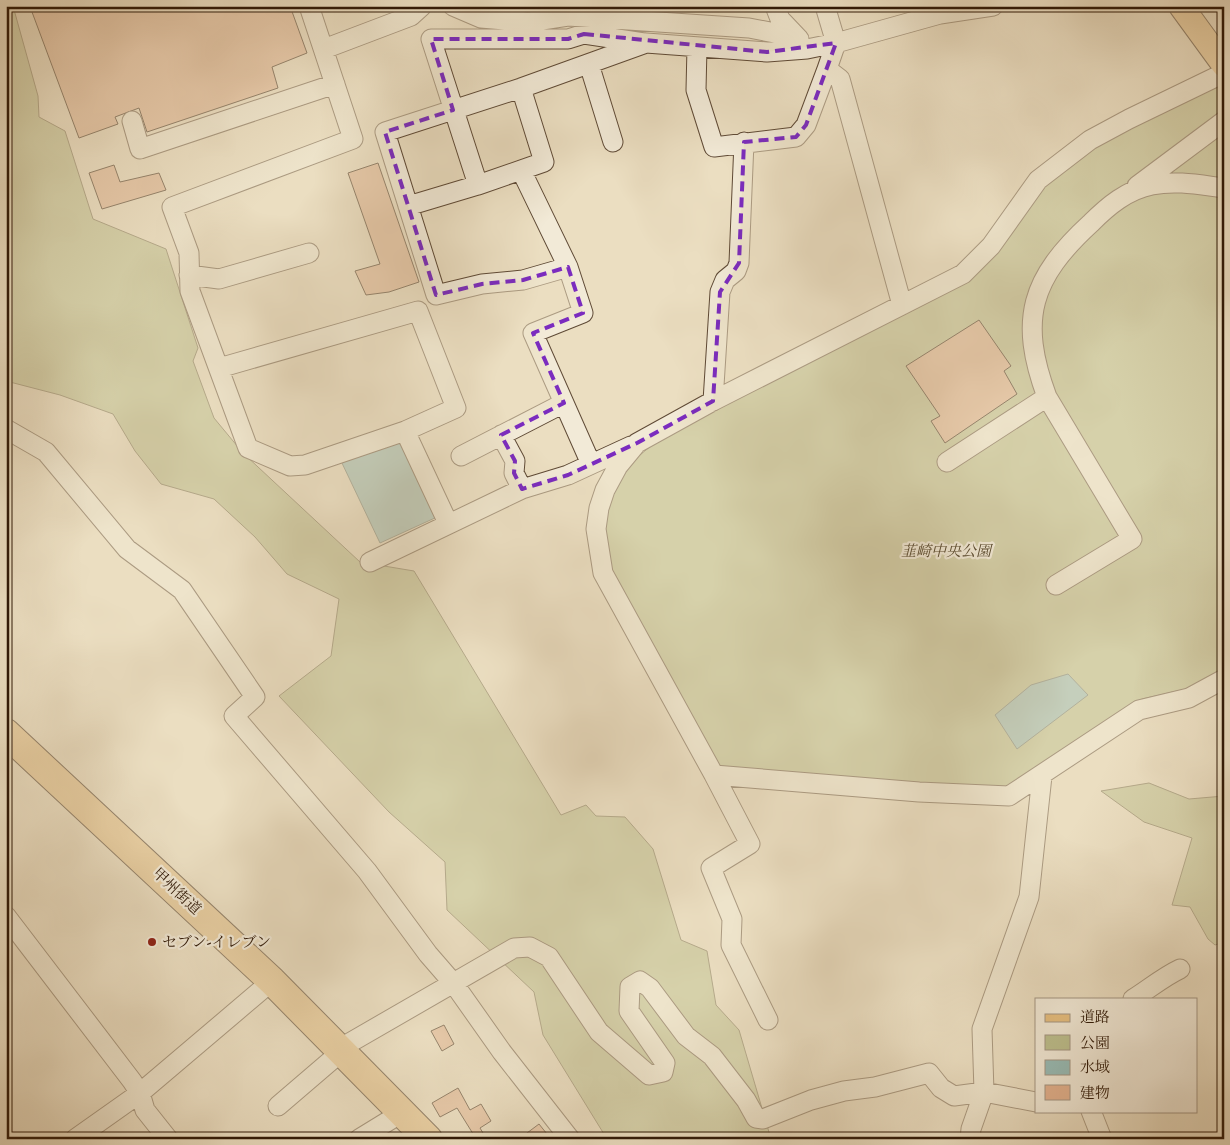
<svg xmlns="http://www.w3.org/2000/svg" width="1230" height="1145" font-family="'Sorts Mill Goudy','Noto Serif JP',serif">
<style>
.green{fill:#bdc08f;stroke:#766c4b}
.water{fill:#98bcb6;stroke:#6e7b70}
.building{fill:#e3b28f;stroke:#301907}
.lines{fill:none;stroke-linecap:round;stroke-linejoin:round}
.minor-casing{stroke:#5f4a36;stroke-width:21}
.major-casing{stroke:#301907;stroke-width:26}
.highway-casing{stroke:#301907;stroke-width:30}
.minor{stroke:#f2ead7;stroke-width:19}
.major{stroke:#e6bf80;stroke-width:24}
.highway{stroke:#e6bf80;stroke-width:28}
.marked{fill:none;stroke:#7b2cbf;stroke-width:4;stroke-dasharray:10 6;stroke-linejoin:round}
.poi-dot{fill:#8f2418;stroke:#f2ead7;stroke-width:2}
.labels{text-anchor:middle;stroke-width:4.5;stroke-linejoin:round;paint-order:stroke}
.park-label{font-size:15px;font-style:italic;fill:#5a4b30;stroke:#f2ead7}
.street-label{font-size:15px;fill:#301907;stroke:#f2ead7}
.poi-label{font-size:15px;fill:#301907;stroke:#f2ead7;text-anchor:start}
</style>
<rect width="100%" height="100%" fill="#ebdec1"/>
<filter id="stains"><feTurbulence type="fractalNoise" baseFrequency=".004" numOctaves="4"/><feColorMatrix values="0 0 0 0 .2 0 0 0 0 .09 0 0 0 0 .02 0 0 0 .5 -.17"/></filter>
<radialGradient id="worn" r=".72"><stop offset=".6" stop-color="#630" stop-opacity="0"/><stop offset="1" stop-color="#630" stop-opacity=".3"/></radialGradient>
<!-- green -->
<path class="green" d="M6,6H13L38,96L39,117L65,131L93,219L166,249L198,348L193,361L214,418L243,453L360,562L414,571L561,815L586,805L596,816L625,817L653,849L681,940L707,951L716,1005L739,1030L771,1139H607L543,1035L534,992L447,910L445,862L389,812L279,696L331,656L339,599L287,574L255,537L214,499L161,484L135,451L113,414L60,395L6,381Z
M1224,80V672L1190,688L1142,699L1008,789L720,769L610,571L603,531L606,508L616,485L629,464L657,441L764,383L918,306L1042,186L1104,140Z
M1149,783L1189,799L1224,796V942L1215,945L1208,939L1190,907L1172,905L1192,838L1144,822L1101,791Z"/>
<!-- water -->
<path class="water" d="M401,441L437,517L380,543L341,461Z
M1068,674L1088,695L1017,749L995,715L1031,685Z"/>
<!-- building -->
<path class="building" d="M49,6H290L307,53L272,67L278,88L147,132L139,108L115,117L118,124L79,138L32,12Z
M378,163L419,282L389,292L366,295L355,271L380,264L348,173Z
M114,165L120,182L159,173L166,190L102,209L89,173Z
M979,320L1011,366L1004,371L1017,394L945,443L931,421L940,416L906,366Z
M444,1025L454,1044L442,1051L431,1031Z
M458,1088L470,1110L481,1104L491,1121L480,1128L483,1133L475,1137L457,1108L440,1117L432,1103Z
M539,1124L551,1139H519Z"/>
<g class="lines">
<defs>
<path id="minor" d="M453,6L481,18L529,22L568,16L749,28L796,37
M775,6L780,19L799,39
M825,6L836,43L827,69L840,79L902,305
M697,47L696,90L714,147L796,137L806,125L827,69
M324,49L411,16L422,6
M589,64L613,142
M1224,73L1129,119L1090,140L1038,180L991,246L963,274L713,401L637,443L618,466L605,490L599,508L596,529L603,573L714,775L919,792L1009,796L1139,710L1189,698L1224,679
M521,88L544,162L478,185L431,39H568L584,34L644,43
M132,121L140,149L335,84
M521,170L568,267L583,313L533,333L591,464
M1137,186L1224,121
M408,206L478,185
M568,267L523,280L482,284L436,295L385,132L521,88L646,43L767,52L807,49L836,43L940,14L993,6
M189,275L219,279L309,253
M219,368L418,311L456,408L405,431L305,465L290,466L248,448L190,291L189,253L172,207L353,139L309,6
M1047,397L1132,539L1056,585
M713,401L720,292L725,280L736,271L739,263L744,142
M6,429L46,452L127,549L182,590L255,697L234,716L367,871L428,954L454,984L502,1052L570,1139
M405,431L448,523
M501,435L515,461L514,473L522,489
M461,456L564,403
M947,462L1047,397C1018,319 1031,278 1091,223C1108,206 1127,190 1152,185C1176,180 1200,185 1224,188
M370,562L522,489L568,475L631,446
M714,775L750,844L711,868L732,919L731,945L768,1020
M6,916L132,1081L140,1093L145,1110L168,1139
M1133,999C1149,989 1163,977 1180,969
M278,1106L334,1058L339,1049L514,948L530,947L549,957L599,1032L649,1075L663,1072L665,1063L629,1011L630,987L640,981L650,988L686,1036L712,1056L746,1100L756,1118L763,1119L811,1100L844,1091L875,1087L929,1073L941,1088L954,1096L984,1092L1036,1102
M1091,1111L1102,1139
M75,1139L140,1093L272,981
M359,1139L403,1112
M970,1139L971,1129L984,1092L982,1029L1029,897L1042,776"/>
<path id="major" d="M1181,6L1224,65"/>
<path id="highway" d="M6,733L272,981L428,1139"/>
</defs>
<!-- minor casing -->
<use href="#minor" class="minor-casing"/>
<!-- major casing -->
<use href="#major" class="major-casing"/>
<!-- highway casing -->
<use href="#highway" class="highway-casing"/>
<!-- minor -->
<use href="#minor" class="minor"/>
<!-- major -->
<use href="#major" class="major"/>
<!-- highway -->
<use href="#highway" class="highway"/>
</g>
<!-- marked area -->
<path d="M0 0H1230V1145H0ZM584,34L767,52L836,43L806,125L796,137L744,142L739,263L720,292L713,401L637,443L568,475L522,489L514,473L515,461L501,435L564,403L533,333L583,313L568,267L523,280L482,284L436,295L385,132L453,110L431,39H568Z" fill="#ebdec1" fill-opacity=".55" fill-rule="evenodd"/>
<path class="marked" d="M584,34L767,52L836,43L806,125L796,137L744,142L739,263L720,292L713,401L637,443L568,475L522,489L514,473L515,461L501,435L564,403L533,333L583,313L568,267L523,280L482,284L436,295L385,132L453,110L431,39H568Z"/>
<!-- markers -->
<circle class="poi-dot" cx="152" cy="942" r="5"/>
<g class="labels">
<!-- park labels -->
<g class="park-label">
<text x="946" y="556">韮崎中央公園</text>
</g>
<!-- street labels -->
<g class="street-label">
<text transform="translate(177 891) rotate(43)" y="5">甲州街道</text>
</g>
<!-- poi labels -->
<g class="poi-label">
<text x="162" y="947">セブン-イレブン</text>
</g>
</g>
<!-- margin -->
<rect width="1230" height="1145" fill="none" stroke="#ebdec1" stroke-width="25"/>
<rect x="8" y="8" width="1215" height="1130" fill="none" stroke="#301907" stroke-width="2.5"/>
<rect x="12" y="12" width="1205" height="1120" fill="none" stroke="#301907"/>
<!-- legend -->
<rect x="1035" y="998" width="162" height="115" fill="#f2ead7" stroke="#a49684"/>
<rect x="1045" y="1014" width="25" height="8" fill="#e6bf80" stroke="#a49684"/>
<text x="1080" y="1022" font-size="15" fill="#301907">道路</text>
<rect x="1045" y="1035" width="25" height="15" fill="#bdc08f" stroke="#a49684"/>
<text x="1080" y="1048" font-size="15" fill="#301907">公園</text>
<rect x="1045" y="1060" width="25" height="15" fill="#98bcb6" stroke="#a49684"/>
<text x="1080" y="1072" font-size="15" fill="#301907">水域</text>
<rect x="1045" y="1085" width="25" height="15" fill="#e3b28f" stroke="#a49684"/>
<text x="1080" y="1098" font-size="15" fill="#301907">建物</text>
<rect width="100%" height="100%" filter="url(#stains)"/>
<rect width="100%" height="100%" fill="url(#worn)"/>
</svg>
